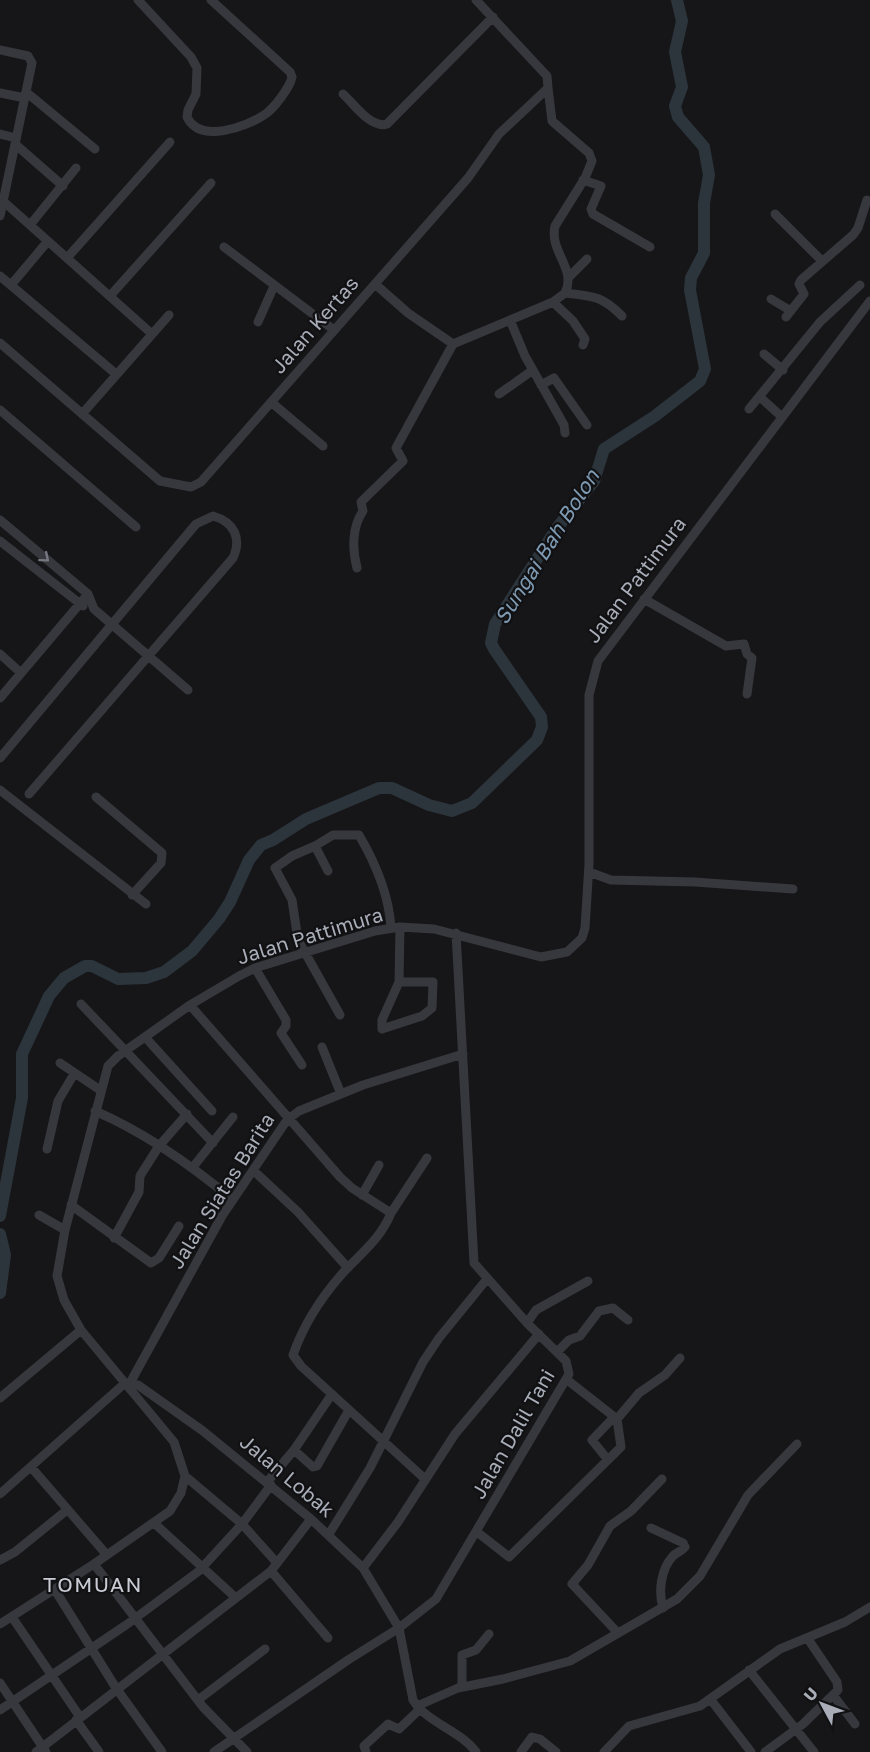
<svg xmlns="http://www.w3.org/2000/svg" width="870" height="1752" font-family="'Golos Text',sans-serif">
<style>
.lines{fill:none;stroke-linecap:round;stroke-linejoin:round}
.river{stroke:#2c353c;stroke-width:12}
.minor{stroke:#37383d;stroke-width:9}
.oneway{stroke:#757881}
.labels{text-anchor:middle;stroke-width:4.5;stroke-linejoin:round;paint-order:stroke}
.street-label{font-size:20px;fill:#a8adb8;stroke:#111113}
.water-label{font-size:21px;font-style:italic;fill:#7f9bb3;stroke:#111113}
.neighbourhood-label{font-size:21px;letter-spacing:1.5px;fill:#c9ccd4;stroke:#111113}
</style>
<rect width="100%" height="100%" fill="#161618"/>
<g class="lines">
<!-- river -->
<path class="river" d="M0,1216L22,1098V1054L49,996L64,978L85,966H92L118,979L146,978L164,972L192,951L219,919L230,902L249,860L261,845L273,840L306,819L379,788H392L429,805L452,811L472,803L537,740L542,727L541,717L494,649L491,643L495,624L557,528L594,481L604,449L655,416L700,381L705,369L690,290L691,278L704,253V203L709,175L704,147L678,117L675,106L682,87L675,52L682,21L677,0
M0,1234L5,1255L0,1293"/>
<!-- minor -->
<path class="minor" d="M138,0L191,57L197,68L196,94L188,110L187,117C200,144 246,127 264,115C274,109 290,87 292,77L290,72L211,0
M0,50L28,56L32,63L0,216
M26,92L95,149
M0,93L25,98
M343,94C354,104 371,129 387,124L493,17
M0,134L16,138
M15,144L63,186
M583,180L601,186L591,209L593,214L650,247
M3,201L152,334
M775,214L822,261
M30,225L76,168
M224,247L334,330
M67,258L170,142
M0,276L116,374
M568,278L587,259
M375,284L408,313L453,344L553,302L565,293C577,268 549,252 555,226L585,178L592,161L589,153L552,121L548,88
M11,285L48,241
M565,293C593,296 602,296 622,316
M110,296L211,183
M771,299L791,311
M553,302L573,321L585,339L583,345
M786,317L804,294L799,284L801,280L853,235L858,228L867,200
M510,320L525,356L564,425L565,433
M258,322L274,286
M0,343L160,481L191,487L201,482L468,178L499,134L548,88L547,76L476,0
M764,354L783,370
M541,385L554,378L587,425
M499,394L533,370
M760,397L782,417
M271,402L323,446
M749,409L820,322L860,285
M0,410L136,527
M82,414L169,315
M0,520L88,594L94,609L188,690
M0,541L83,606
M357,568C352,549 352,527 363,511L361,502L403,461L396,448L453,344
M644,599L726,646L744,644L747,654L752,658L747,694
M0,654L21,673
M0,698L88,594
M0,758L196,524L213,516C234,522 242,538 233,558L29,794
M0,790L146,904
M96,797L162,853L161,863L132,895
M315,846L333,835H359C376,864 389,894 391,928
M328,871L315,846L292,856L275,868L292,900L298,940L340,1015
M589,872L611,880L695,882L793,889
M255,968L286,1020V1026L281,1033L302,1065
M399,982H433L432,1008L422,1016L382,1029V1020L399,982L400,927
M81,1004L213,1143
M190,1005L340,1177L352,1188L391,1213C380,1240 360,1254 341,1275C321,1298 303,1326 293,1355L301,1366L425,1479
M145,1037L212,1111
M322,1047L341,1094
M60,1063L100,1090
M95,1111C146,1133 191,1165 233,1200
M47,1149L58,1101L74,1074
M193,1167L233,1117
M254,1171L298,1212L348,1268
M362,1195L379,1165
M71,1205L151,1263L159,1258L179,1226
M391,1213L427,1158
M39,1215L65,1230
M114,1238L139,1192L140,1176L159,1146L187,1114
M527,1323L536,1310L588,1281
M557,1352L569,1340L580,1336L599,1311L613,1308L628,1320
M130,1383L222,1216L287,1120L299,1111L363,1085L463,1054
M124,1384L138,1385L203,1431L311,1519L363,1568L399,1628L413,1700C427,1723 460,1730 476,1752
M0,1398L81,1330
M617,1419L639,1393L665,1375L680,1358
M294,1450L313,1467L317,1466L349,1410
M608,1460L592,1440L614,1417
M31,1467L106,1554
M185,1476L242,1524L277,1563
M267,1482L294,1450L332,1394
M0,1494L124,1384
M154,1523L236,1598
M651,1528L683,1543L685,1547C681,1552 677,1552 673,1556C661,1569 658,1591 663,1608
M477,1532L509,1557L621,1447L617,1419L566,1379
M329,1534L370,1468L423,1362L439,1338L487,1279
M0,1560L15,1552L67,1510
M94,1564L203,1707L247,1752
M363,1568L398,1522L455,1434L539,1334
M271,1571L328,1638
M55,1590L116,1688L162,1752
M12,1617L80,1717
M0,1624L94,1564L170,1511L181,1493L185,1476L174,1442L81,1330L64,1300L57,1276L65,1230L108,1066L118,1056L190,1005L239,976L255,968L375,931L400,927L434,929L541,957L567,952L582,938L585,928L589,864V695L598,661L870,301
M617,1632L572,1584L588,1565L610,1526L631,1511L662,1479
M749,1670L814,1752
M0,1683L46,1752
M462,1687V1655L476,1650L489,1634
M833,1695L855,1724
M198,1700L265,1649
M711,1700L751,1752
M417,1706L458,1688L503,1679L570,1661L677,1599L700,1576L748,1495L797,1444
M0,1710L126,1625L199,1571L242,1524L271,1485
M76,1720L99,1752
M36,1752L271,1571L311,1519
M214,1752L348,1660L399,1628L436,1599L569,1374L566,1361L527,1323L474,1263L456,933
M366,1752L364,1746L388,1724L399,1729L420,1709
M521,1752L532,1737L540,1739L556,1752
M604,1752L629,1726L700,1706L780,1649L845,1622L870,1607
M765,1752L803,1724L838,1690L837,1682L808,1639"/>
</g>
<!-- one-way arrows -->
<defs><path id="oneway-chevron" d="M-2-3.5L2.5 0L-2 3.5" fill="none" stroke-width="1.6" stroke-linecap="round" stroke-linejoin="round" transform="scale(1.5)"/></defs>
<use class="oneway" href="#oneway-chevron" transform="translate(45 558) rotate(40)"/>
<g class="labels">
<!-- street labels -->
<g class="street-label">
<text transform="translate(315 325) rotate(-49)" y="7">Jalan Kertas</text>
<text transform="translate(636 580) rotate(-53)" y="7">Jalan Pattimura</text>
<text transform="translate(310 936) rotate(-17)" y="7">Jalan Pattimura</text>
<text transform="translate(222 1191) rotate(-58)" y="7">Jalan Siatas Barita</text>
<text transform="translate(513 1434) rotate(-60)" y="7">Jalan Dalil Tani</text>
<text transform="translate(287 1476) rotate(40)" y="7">Jalan Lobak</text>
</g>
<!-- water labels -->
<g class="water-label">
<text transform="translate(547 547) rotate(-58)" y="7">Sungai Bah Bolon</text>
</g>
<!-- neighbourhood labels -->
<g class="neighbourhood-label">
<text x="93" y="1592">TOMUAN</text>
</g>
</g>
<!-- north arrow -->
<g transform="translate(822 1704) rotate(311)" stroke="#111113" stroke-width="4.5" paint-order="stroke">
<path d="M0-4.5L10 22L0 15L-10 22Z" fill="#a8adb8"/>
<text y="-9" font-size="16" font-weight="bold" text-anchor="middle" fill="#a8adb8">U</text>
</g>
</svg>
